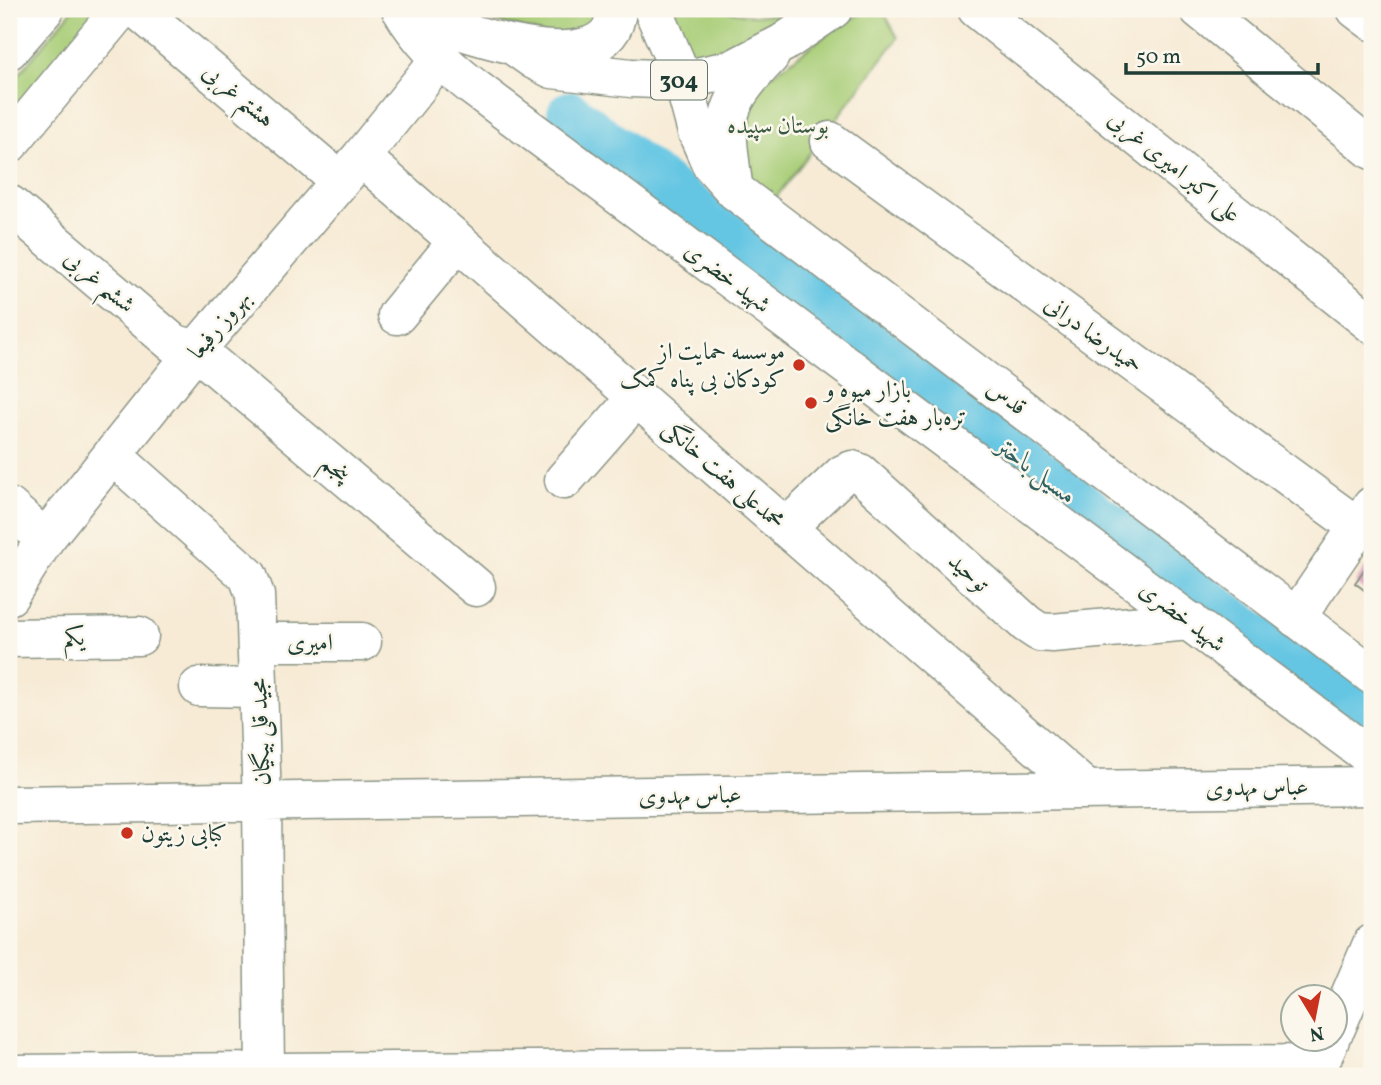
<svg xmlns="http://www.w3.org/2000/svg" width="1381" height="1085" font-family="Vollkorn,Amiri,serif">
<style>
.green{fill:#a8cd77;stroke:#648556;stroke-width:2}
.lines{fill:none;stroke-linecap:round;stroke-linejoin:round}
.river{stroke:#65c6e3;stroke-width:46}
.building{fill:#d89cb8}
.minor-casing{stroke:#8b9485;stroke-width:41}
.major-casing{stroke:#8b9485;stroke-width:41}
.minor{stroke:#fff;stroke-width:38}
.major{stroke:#fff;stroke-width:38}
.poi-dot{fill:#c8321e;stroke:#fbf7ec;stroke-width:2.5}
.labels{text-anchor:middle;stroke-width:5;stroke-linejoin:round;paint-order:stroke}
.shield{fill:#fbf7ec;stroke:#61756b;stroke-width:2}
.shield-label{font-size:23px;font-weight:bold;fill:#1f3d34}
.street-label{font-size:24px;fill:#1f3d34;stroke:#fbf7ec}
.park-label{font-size:24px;fill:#3a5a41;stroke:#fbf7ec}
.poi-label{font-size:24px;fill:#1f3d34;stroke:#fbf7ec;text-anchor:start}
.water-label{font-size:26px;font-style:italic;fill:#305f60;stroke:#fbf7ec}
</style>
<rect width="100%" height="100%" fill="#fbf7ec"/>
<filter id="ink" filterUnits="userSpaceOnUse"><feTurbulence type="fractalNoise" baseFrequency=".0143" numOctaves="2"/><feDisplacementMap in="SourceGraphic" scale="14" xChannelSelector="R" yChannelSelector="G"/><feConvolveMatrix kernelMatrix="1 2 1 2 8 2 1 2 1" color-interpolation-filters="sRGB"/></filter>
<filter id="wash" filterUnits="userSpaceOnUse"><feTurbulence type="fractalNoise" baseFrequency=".00686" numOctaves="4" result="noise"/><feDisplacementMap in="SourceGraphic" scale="28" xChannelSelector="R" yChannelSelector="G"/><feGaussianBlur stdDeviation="1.57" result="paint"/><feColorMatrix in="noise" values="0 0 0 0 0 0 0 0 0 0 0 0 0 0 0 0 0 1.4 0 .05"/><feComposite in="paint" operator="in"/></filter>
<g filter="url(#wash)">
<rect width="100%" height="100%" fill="#f7ebd6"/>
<!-- green -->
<path class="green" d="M73,9H108L9,124V86Z
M447,9H606L598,26L553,36Z
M672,9H718L753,16L777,14L787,9H801L750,39L687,62Z
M869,9H882L898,38L771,204L745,172L737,159L754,89L835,28Z"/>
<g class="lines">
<!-- river -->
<path class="river" d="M570,114L1282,657L1372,720"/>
</g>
<g id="blocks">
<!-- building -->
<path class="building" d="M1372,558V596L1355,583Z"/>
</g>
</g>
<g filter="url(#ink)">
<use href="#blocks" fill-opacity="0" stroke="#8b9485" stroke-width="2"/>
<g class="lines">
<defs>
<path id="minor" d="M137,9L340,181
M977,9L1372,324
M1199,9L1372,150
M1356,9L1372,21
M830,141L1358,527
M361,157L1087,790
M9,204L173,343L196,350L476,587
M397,315L457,242
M112,455L248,576L255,595L262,802L265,1072
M564,480L636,398
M9,507L45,539
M786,528L843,474L852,470L860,473L1027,624L1039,632L1052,633L1190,621
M9,596L45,539L196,350L361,157L439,60
M1296,618L1372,506
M9,638L139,636
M257,642H362
M199,687L258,688
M9,805L1372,786
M9,1074L1319,1064"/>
<path id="major" d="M401,9C420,41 443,63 472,86L1372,758
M401,9C442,25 612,93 617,9
M653,9L683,80L697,132L711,164L734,190L1372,675
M514,46L534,60L552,69L631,78L683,80L733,69L783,43L833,9
M9,50L45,9
M9,144L121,9
M733,184C724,117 721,107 770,56
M1336,1028L1372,944
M1314,1076L1330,1040"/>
</defs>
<!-- minor casing -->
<use href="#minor" class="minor-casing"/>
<!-- major casing -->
<use href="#major" class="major-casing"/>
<!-- minor -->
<use href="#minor" class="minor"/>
<!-- major -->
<use href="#major" class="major"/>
</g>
</g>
<!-- markers -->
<g class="poi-dot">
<circle cx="799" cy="365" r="7"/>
<circle cx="811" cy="403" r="7"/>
<circle cx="127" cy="833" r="7"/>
</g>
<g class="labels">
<!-- shield labels -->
<rect class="shield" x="651" y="60.5" width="56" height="39" rx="5"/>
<g class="shield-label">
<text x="679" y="88">304</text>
</g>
<!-- street labels -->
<g class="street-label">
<text transform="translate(239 95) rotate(40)" y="8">هشتم غربی</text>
<text transform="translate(1175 166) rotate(39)" y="8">علی اکبر امیری غربی</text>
<text transform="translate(728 277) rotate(37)" y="8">شهید خضری</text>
<text transform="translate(100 281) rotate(40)" y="8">ششم غربی</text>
<text transform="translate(219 324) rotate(-50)" y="8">بهروز رفیعا</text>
<text transform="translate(1094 334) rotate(36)" y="8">حمیدرضا درانی</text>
<text transform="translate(1007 397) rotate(37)" y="8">قدس</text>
<text transform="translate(336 468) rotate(40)" y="8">پنجم</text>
<text transform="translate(724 474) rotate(41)" y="8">محمدعلی هفت خانگی</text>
<text transform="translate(969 572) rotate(42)" y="8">توحید</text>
<text transform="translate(1183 616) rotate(37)" y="8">شهید خضری</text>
<text transform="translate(74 637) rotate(-1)" y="8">یکم</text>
<text x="310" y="650">امیری</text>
<text transform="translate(260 732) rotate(-92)" y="8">مجید قلی بیگیان</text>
<text transform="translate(1257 787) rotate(-1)" y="8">عباس مهدوی</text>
<text transform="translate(690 795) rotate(-1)" y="8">عباس مهدوی</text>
</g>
<!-- park labels -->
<g class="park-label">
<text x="778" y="133">بوستان سپیده</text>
</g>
<!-- poi labels -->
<g class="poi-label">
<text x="785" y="359" text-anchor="end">موسسه حمایت از<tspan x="785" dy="28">کودکان بی پناه کمک</tspan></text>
<text x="825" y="397">بازار میوه و<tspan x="825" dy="28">تره‌بار هفت خانگی</tspan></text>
<text x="141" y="841">کبابی زیتون</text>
</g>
<!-- water labels -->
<g class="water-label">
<text transform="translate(1037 470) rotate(37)" y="9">مسیل باختر</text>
</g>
</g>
<!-- margin -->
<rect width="1381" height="1085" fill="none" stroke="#fbf7ec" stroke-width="35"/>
<!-- north arrow -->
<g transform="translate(1314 1018) rotate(170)"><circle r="33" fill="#fbf7ec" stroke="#a3ada2" stroke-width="2"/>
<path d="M0-5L12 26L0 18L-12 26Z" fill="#c8321e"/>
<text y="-10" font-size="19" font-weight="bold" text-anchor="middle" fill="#1f3d34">N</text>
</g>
<!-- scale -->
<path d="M1126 63v10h192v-10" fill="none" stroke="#1f3d34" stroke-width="3.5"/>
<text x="1136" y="63" font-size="21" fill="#1f3d34" stroke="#fbf7ec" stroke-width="5" paint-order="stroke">50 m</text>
</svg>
